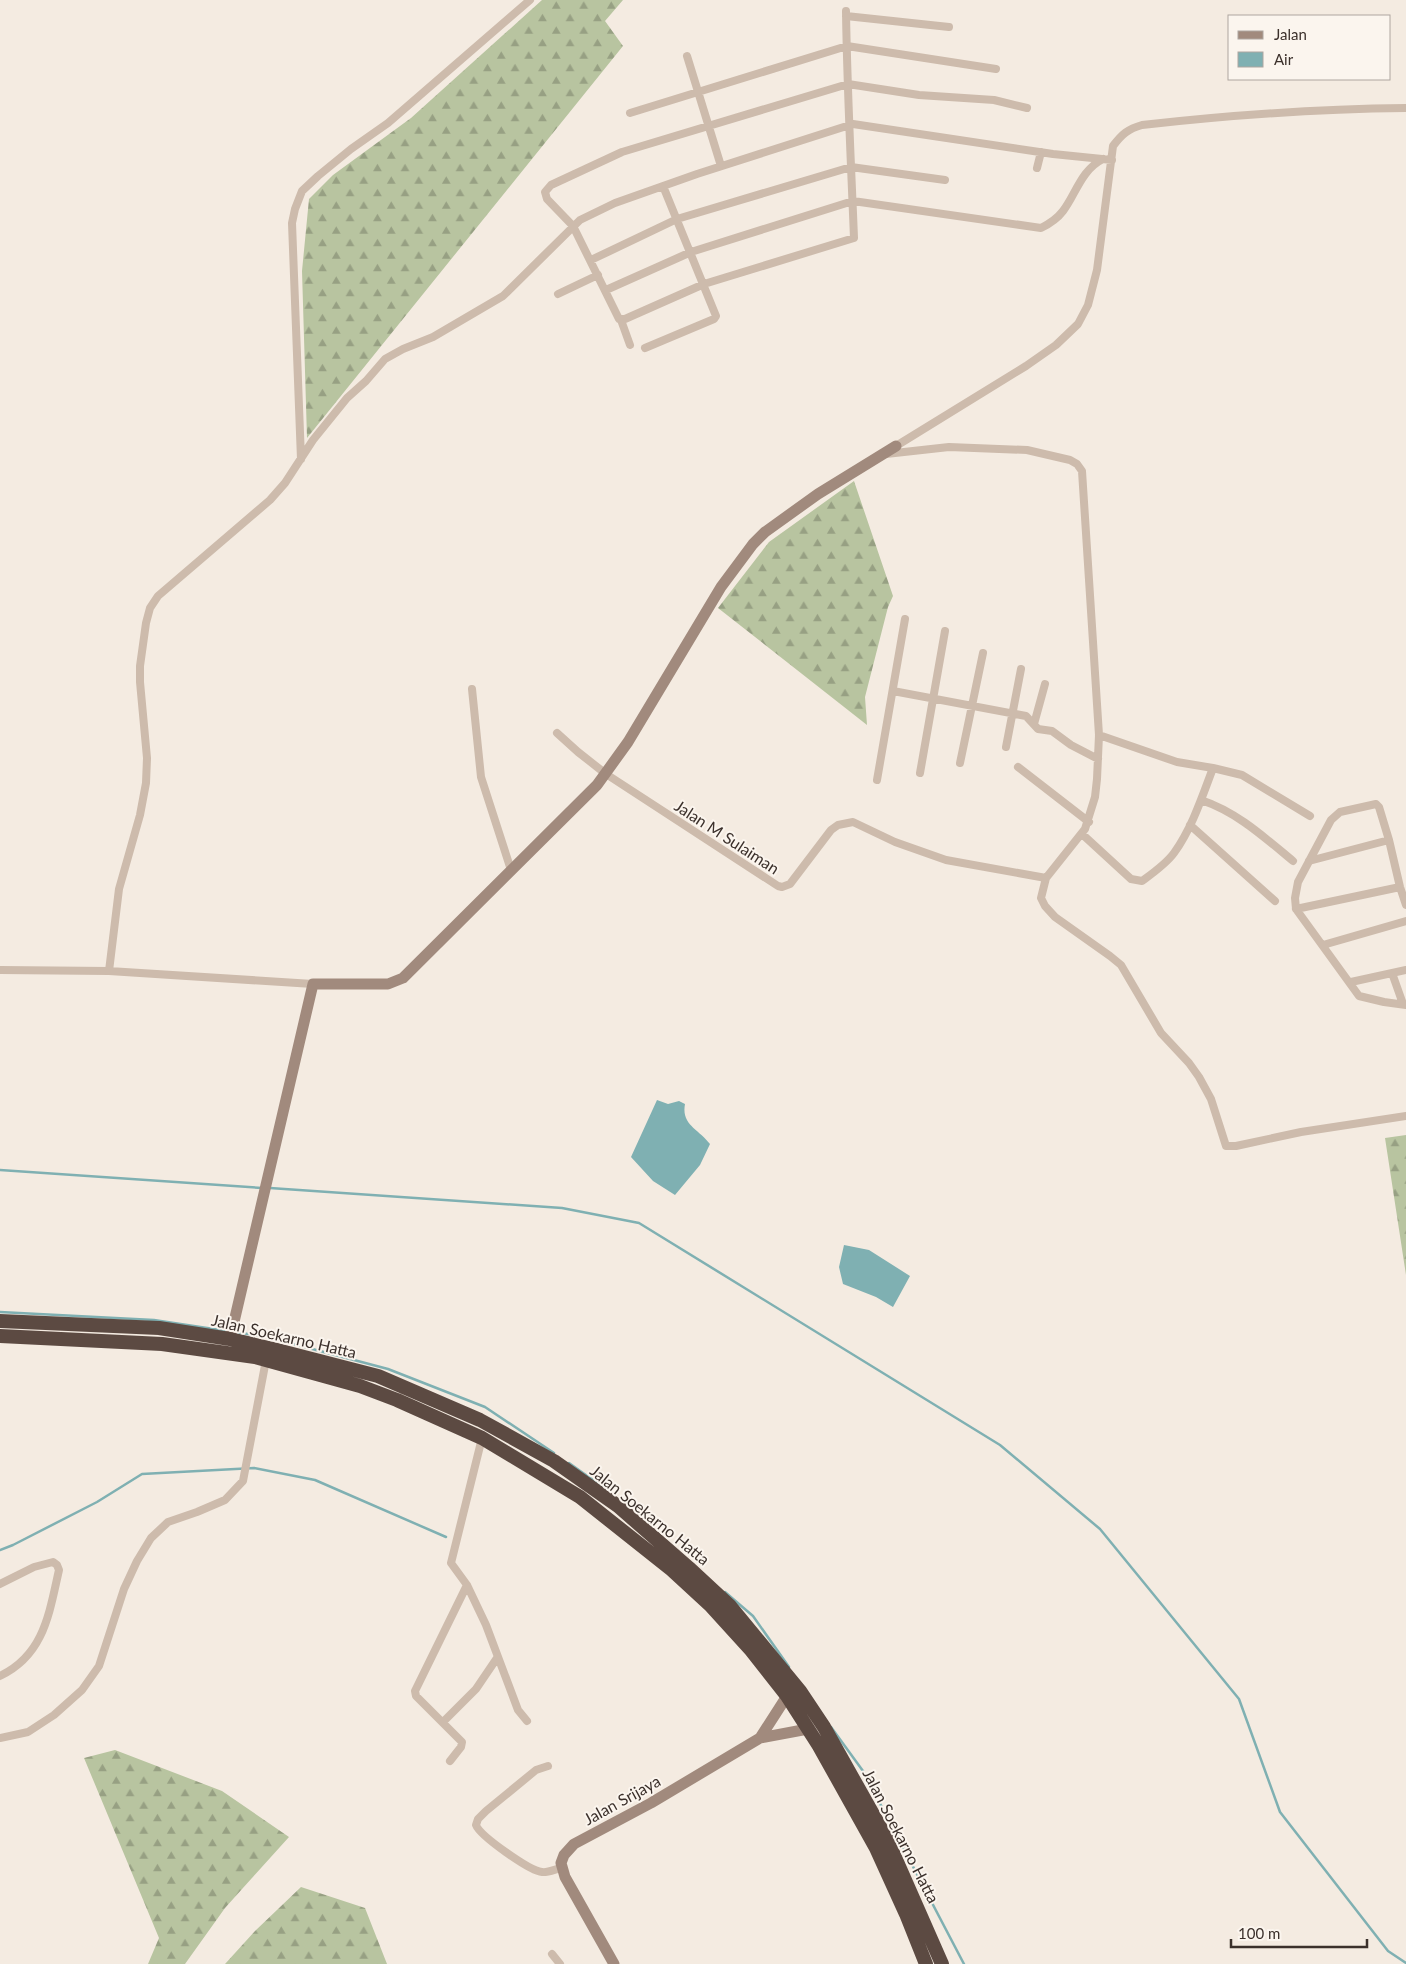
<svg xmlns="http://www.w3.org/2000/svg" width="1406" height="1964" font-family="Lato,sans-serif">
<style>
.forest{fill:url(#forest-firs)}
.water{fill:#7fb0b2}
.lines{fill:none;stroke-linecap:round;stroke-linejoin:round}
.stream{stroke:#7fb0b2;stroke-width:2.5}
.street{stroke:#cdbbac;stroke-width:8}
.secondary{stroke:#a18a7d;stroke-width:11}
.highway{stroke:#5c4a42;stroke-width:14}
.labels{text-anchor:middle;stroke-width:4;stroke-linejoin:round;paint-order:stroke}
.street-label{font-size:16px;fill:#3b302b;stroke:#fbf5ee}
</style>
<defs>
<pattern id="forest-firs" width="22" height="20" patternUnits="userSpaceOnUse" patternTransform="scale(1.25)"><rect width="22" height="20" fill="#b8c4a0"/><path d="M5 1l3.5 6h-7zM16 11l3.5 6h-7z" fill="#97a083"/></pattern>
</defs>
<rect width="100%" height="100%" fill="#f4ebe1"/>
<!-- forest -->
<path class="forest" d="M542,0H623L605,21L623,46L307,438L302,271L309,199L333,175L411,118Z
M854,481L893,596L888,607L865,697L867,725L718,608L769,542Z
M1406,1135V1275L1385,1138Z
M115,1750L222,1791L289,1837L225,1908L185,1964H148L159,1938L84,1758Z
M301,1887L365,1908L387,1964H225L255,1931Z"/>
<!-- water -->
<path class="water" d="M657,1100L668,1104L679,1101L685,1104C681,1125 699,1129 710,1144L700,1165L675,1195L653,1181L631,1157Z
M844,1245L869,1250L910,1276L893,1307L876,1297L843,1284L839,1267Z"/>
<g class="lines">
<!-- stream -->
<path class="stream" d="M0,1170L262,1188
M270,1188L562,1208L639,1223L1000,1445L1100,1529L1239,1699L1280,1812L1388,1951L1406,1963
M0,1312L154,1320L227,1331
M235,1332L267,1337L388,1369L485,1407L554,1453
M569,1463L611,1493
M0,1550L13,1545L97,1502L142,1474L254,1468L315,1480L446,1537
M725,1592L753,1616L789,1667
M831,1727L863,1771L964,1964"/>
<!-- street -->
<path class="street" d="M846,11C847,87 851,162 854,238L704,284L625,319H619L573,226L547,199L545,192L551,185L622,152L848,84L919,95L994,100L1027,108
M846,16L949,27
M687,56L721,166
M630,113L847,46L996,69
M1037,168L1041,152
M591,260L677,219L851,167L945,180
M606,290L691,252L853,201L1041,228C1049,224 1057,219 1063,211C1076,194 1081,170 1103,159
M558,294L598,275
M621,320L630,345
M645,348L714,319L716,316L663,186
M896,446L1026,366L1056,345L1078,324L1088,305L1097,270L1113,146C1122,134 1128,129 1142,125C1230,115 1318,109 1406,108
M886,454L949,447L1027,450L1070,460L1077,464L1082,471L1099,735L1097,779L1095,797L1085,829L1046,878L1041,898L1045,906L1055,917L1110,956L1121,965L1161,1033L1189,1063L1199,1077L1211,1099L1226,1146H1236L1301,1132L1406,1116
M301,459L292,223L295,209L302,191L318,176L351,149L388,123L530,0
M472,689L481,777L511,870
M893,691L1026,716L1038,729L1052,731L1071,745L1098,759
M1034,724L1045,684
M557,733L578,752L606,774L778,886L782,887L790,884L831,830L838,825L853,822L895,842L946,860L1046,878
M1006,747L1021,669
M960,763L983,653
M1018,767L1089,822
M1213,768L1242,775L1310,816
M920,773L945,631
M877,780L905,619
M1201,800C1237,812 1264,837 1293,861
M1190,825L1275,901
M1082,834L1131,879L1142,881C1153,873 1166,864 1174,853C1192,828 1202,797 1213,768L1177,762L1099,735
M1389,840L1379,807L1376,804L1340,812L1331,820L1298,882L1295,898L1296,909L1400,887
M1309,861L1389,840L1400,887L1406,905
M1296,909L1359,996L1384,1002L1406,1005
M1323,945L1406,921
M0,970L109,971L313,984
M109,971L119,889L140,815L146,783L147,758L140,682V666L146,623L150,608L158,596L270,500L285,483L313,440L347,398L366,381L385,359L403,349L433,337L503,296L580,220L615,203L697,174L853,124L1053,154L1112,160
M1392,973L1403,1004
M1351,982L1406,970
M482,1438L451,1563L467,1585L486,1625L518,1710L527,1721
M0,1584L34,1567L53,1562L57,1565L59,1570C49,1614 44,1655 0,1676
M443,1722L476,1689L497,1658
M0,1738L28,1732L54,1715L82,1690L99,1666L124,1589L137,1561L151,1538L168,1522L197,1512L225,1500L243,1481L266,1360
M450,1761L461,1747L462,1742L416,1696L415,1691L467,1585
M548,1766L536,1770L486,1811L478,1819L476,1825C480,1836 530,1871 542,1872C547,1873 556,1869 561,1868
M552,1954L560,1964"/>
<!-- secondary -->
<path class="secondary" d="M230,1339L313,984H388L403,978L597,785L628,742L721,587L753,544L765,532L818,494L896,446
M760,1738L808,1729
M614,1964L565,1877L561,1863L564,1855L574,1844L651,1803L760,1738L787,1696"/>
<!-- highway -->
<path class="highway" d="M0,1321L159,1328L230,1339L273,1349L378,1376L480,1420L554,1461L618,1506L689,1568L730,1606L800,1691L824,1727L887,1839L942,1964
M0,1336L162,1344L255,1357L360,1386L397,1400L482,1438L580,1497L672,1570L710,1605L750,1649L787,1696L819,1746L876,1848L906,1914L926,1964"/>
</g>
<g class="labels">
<!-- street labels -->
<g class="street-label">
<text transform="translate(727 837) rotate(33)" y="6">Jalan M Sulaiman</text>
<text transform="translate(284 1336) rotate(13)" y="6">Jalan Soekarno Hatta</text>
<text transform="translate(650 1515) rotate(39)" y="6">Jalan Soekarno Hatta</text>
<text transform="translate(622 1800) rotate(-29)" y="6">Jalan Srijaya</text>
<text transform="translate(901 1836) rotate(63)" y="6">Jalan Soekarno Hatta</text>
</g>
</g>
<!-- legend -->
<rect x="1228" y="15" width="162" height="65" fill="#fbf5ee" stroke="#aea6a0"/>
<rect x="1238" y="31" width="25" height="8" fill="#a18a7d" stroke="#aea6a0"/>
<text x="1274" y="40" font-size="15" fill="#3b302b">Jalan</text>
<rect x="1238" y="52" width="25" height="15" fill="#7fb0b2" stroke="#aea6a0"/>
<text x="1274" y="65" font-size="15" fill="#3b302b">Air</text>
<!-- scale -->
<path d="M1231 1939v8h136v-8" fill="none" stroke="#3b302b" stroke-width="2.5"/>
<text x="1238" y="1939" font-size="15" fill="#3b302b" stroke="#fbf5ee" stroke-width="4" paint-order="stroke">100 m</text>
</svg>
